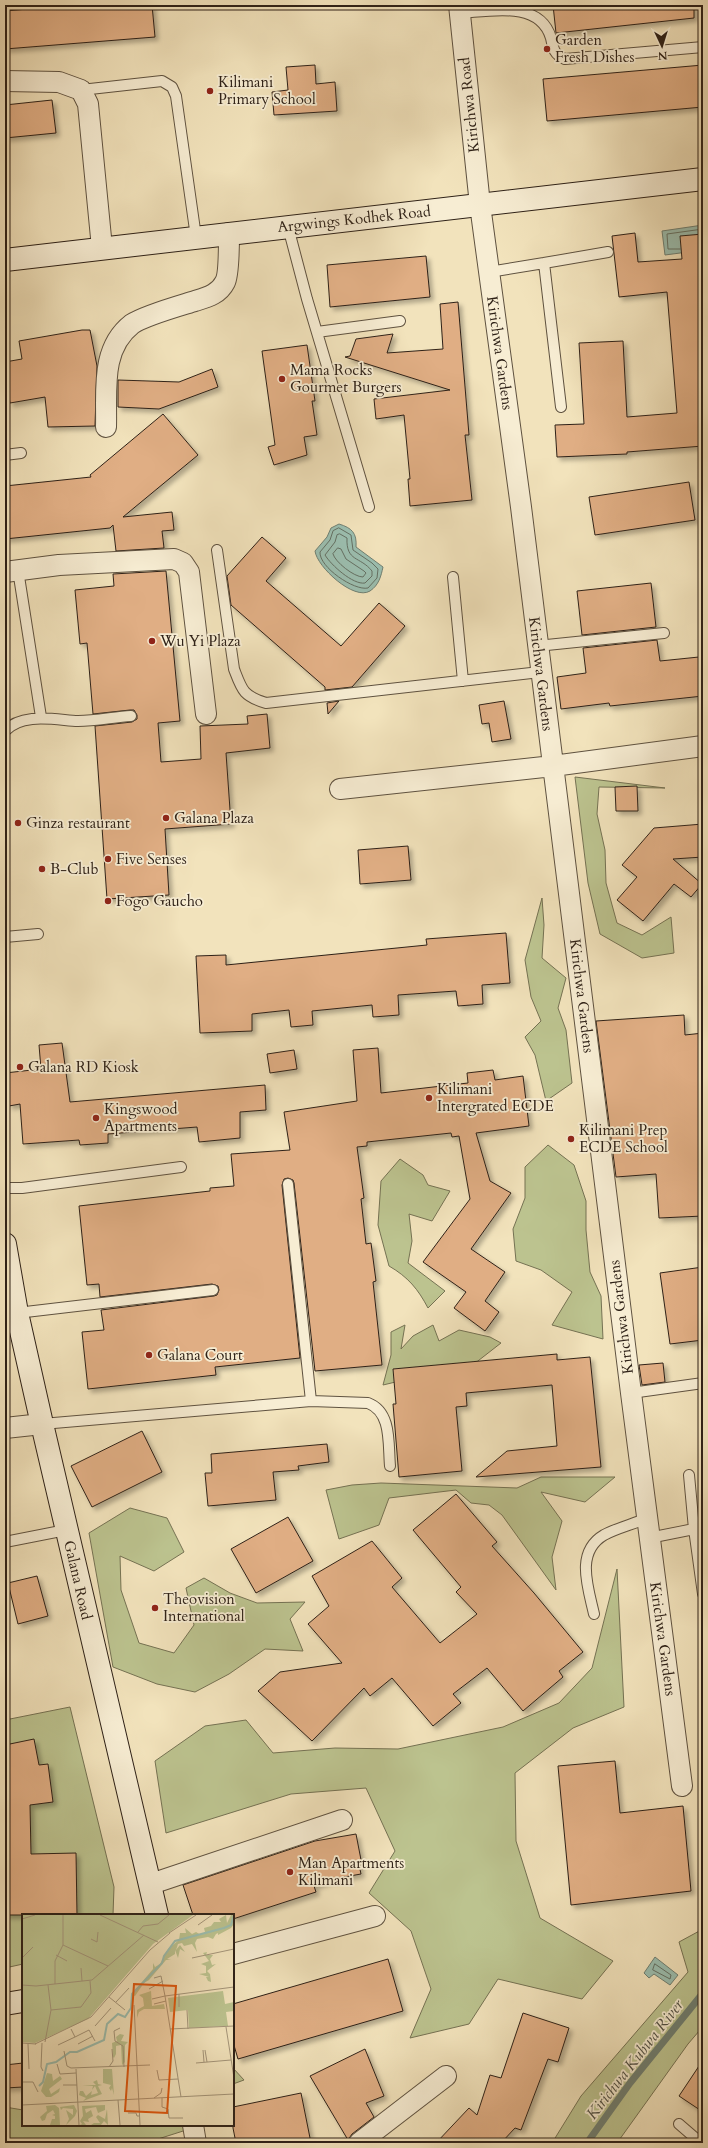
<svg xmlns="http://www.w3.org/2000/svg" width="708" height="2148" font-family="Cardo,serif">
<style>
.green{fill:#bcc38f;stroke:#757253}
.water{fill:#9bbeaf;stroke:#6f7f72}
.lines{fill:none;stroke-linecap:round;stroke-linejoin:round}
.shore{stroke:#647063;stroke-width:1}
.stream{stroke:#6f7f72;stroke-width:7}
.building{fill:#e0ae84;stroke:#2e2117;filter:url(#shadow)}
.lane-casing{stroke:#5f5240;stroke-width:12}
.street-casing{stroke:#5f5240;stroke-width:22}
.secondary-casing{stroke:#2e2117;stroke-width:24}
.lane{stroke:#f7edd3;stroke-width:10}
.street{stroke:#f7edd3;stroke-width:20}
.secondary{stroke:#f7edd3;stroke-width:22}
.poi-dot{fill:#8f2418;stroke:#f7edd3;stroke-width:1.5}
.labels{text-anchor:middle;stroke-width:3.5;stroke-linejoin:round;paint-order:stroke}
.poi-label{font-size:15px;fill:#2e2117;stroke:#f7edd3;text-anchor:start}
.street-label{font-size:15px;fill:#2e2117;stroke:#f7edd3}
.water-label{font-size:16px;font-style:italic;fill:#4f5045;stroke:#f7edd3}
.inset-river{fill:none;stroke:#9bbeaf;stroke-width:2}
.inset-road{fill:none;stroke:#a4957a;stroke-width:1}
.view{fill:#df560d;fill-opacity:0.15;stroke:#df560d;stroke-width:2}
.inset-edge{fill:none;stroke:#2e2117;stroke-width:2}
</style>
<defs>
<filter id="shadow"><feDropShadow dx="3.5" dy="3.5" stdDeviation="2" flood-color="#0004"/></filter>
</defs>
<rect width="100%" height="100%" fill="#f2e3bc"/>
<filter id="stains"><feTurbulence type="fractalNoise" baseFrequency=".005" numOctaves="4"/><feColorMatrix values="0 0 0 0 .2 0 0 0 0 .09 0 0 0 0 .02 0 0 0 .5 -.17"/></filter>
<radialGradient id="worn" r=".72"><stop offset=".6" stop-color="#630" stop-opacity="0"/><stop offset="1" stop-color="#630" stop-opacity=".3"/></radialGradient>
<!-- green -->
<path class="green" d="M575,777L665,788L599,787L597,814L605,850L606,883L617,923L642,935L671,917L674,953L642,958L600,934L588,883Z
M542,898L544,925L542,958L566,978L558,1008L566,1030L572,1083L546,1101L535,1055L525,1037L541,1021L531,997L525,960Z
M548,1145L574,1165L586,1201V1230L590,1272L601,1296L603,1339L552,1325L572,1292L541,1270L516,1261L513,1229L525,1198V1167Z
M400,1159L423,1175L428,1185L450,1191L432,1221L409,1214L412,1241L408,1263L445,1291L428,1308C418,1289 408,1277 389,1266L378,1225L381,1181Z
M405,1325L401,1349L413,1336L433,1325L439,1341L459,1330L490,1337L501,1343L465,1371L408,1379L383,1385L391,1355V1332Z
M541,1477H615L585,1502L541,1492L562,1521L552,1557L556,1590L502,1515L489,1505L471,1503L456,1490L389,1498L379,1525L339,1539L326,1490L352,1485L381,1483L517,1488Z
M130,1508L167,1518L184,1552L154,1571L120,1556L121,1590L139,1643L174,1653L194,1625L186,1588L204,1578L230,1593L257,1603L305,1602L290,1619L303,1651L265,1649L229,1674L195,1692L157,1684L113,1667L89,1533Z
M617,1569L624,1707L573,1728L515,1773L516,1841L540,1918L613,1961L582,1999L498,1979L469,2024L410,2038L431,1989L411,1931L369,1893L395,1851L366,1788L291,1794L166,1833L155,1761L205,1726L246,1720L273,1753L335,1748L398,1749L503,1727L559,1703L592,1668Z
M70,1707L114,1887L113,1915H23V1964L5,1968V1720Z
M703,1929V2030H700L688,2044L617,2143H552L581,2096L688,1972L679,1942Z
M233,2068L244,2080L233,2084Z
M5,2107L23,2110V2125H202L158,2139L157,2143H10L5,2142Z"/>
<!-- water -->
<path class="water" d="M703,225V250L665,255L662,231Z
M339,524C352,528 357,533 356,547L383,567C381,576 379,585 370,591C354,601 317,567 315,551L327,537L331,528Z
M655,1957L678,1975L670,1985L654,1974L649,1978L644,1973Z"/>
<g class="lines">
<!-- shore -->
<path class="shore" d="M680,249H668L667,234L703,229
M339,528L351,535L353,550L372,563L378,569L377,578L368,588C354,591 319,567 320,552L330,540L333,531Z
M340,534L347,538C346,562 360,556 372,571V576L365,583C353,585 331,565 325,555L335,542L337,535Z
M338,548L341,549L346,559L364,571L366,573L363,577C354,577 335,562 333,554Z
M655,1964L671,1975L670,1979L653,1970Z"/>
<!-- stream -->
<path class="stream" d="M587,2143L630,2083L703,1993"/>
</g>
<!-- building -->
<path class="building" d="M74,5H152L155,37L5,49V11Z
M553,5H694V18L556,33Z
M315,65L316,84L335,82L337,111L274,115L272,92L288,90L286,67Z
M703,65V107L547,121L543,79Z
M52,100L56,133L5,138V105Z
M635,233L638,262L682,259L680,236L703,234V446L627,452V454L557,457L555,425L584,424L579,343L623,341L627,417L677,413L667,292L619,297L612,236Z
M426,256L430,297L330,307L327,265Z
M458,302L469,435H465L472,500L410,506L408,479H410L404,415L376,419L374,399L450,390L345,357L350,356L356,339L393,334L387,353L443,349L440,304Z
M82,330H90L97,366L95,426L48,427L45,397L10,403L5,376V362L22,359L19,341Z
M307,345L315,401H312L317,435L304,437L307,455L274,465L268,447L275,445L262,351Z
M212,369L218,387L159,409L118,407V380L179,382Z
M163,414L198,455L123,517L172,512L174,530L162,531L164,548L116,551L113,525L110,528L5,539V486L91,477L90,475Z
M689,482L695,520L595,535L589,497Z
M262,537L286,558L266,581L341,646L379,603L405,626L352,687L325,690V687L231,605L227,576Z
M166,571L180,721L158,723L161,762L201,759L200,726L248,724L247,716L267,714L270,748L226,753L231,824L165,829L169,895L107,899L95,726L132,722L137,719V715L134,710H130L93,714L87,643L80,644L75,590L114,586L113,574Z
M651,583L656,627L582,635L577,591Z
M657,640L660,661L699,657L703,696L610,706L609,703L561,709L557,677L586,673L583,648Z
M339,701L328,714L327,703Z
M504,701L511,739L492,742L489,723L482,724L479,705Z
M637,786L638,811H616L615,787Z
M703,824V857L673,859L702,884L691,897L674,884L643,921L617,900L637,877L622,865L654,828Z
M408,846L411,880L360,884L358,850Z
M506,933L510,983L482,985L483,1004L458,1006L456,991L398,995L399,1015L373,1017L372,1005L312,1011L313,1025L291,1027L289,1010L252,1014V1031L200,1033L196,956L226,955V965L427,945L426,939Z
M684,1015L685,1035L703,1033V1216L659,1218L656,1174L616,1177L596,1021Z
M62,1043L70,1102L265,1085L266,1110L240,1112V1138L199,1142L197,1127L108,1134V1143L80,1145L79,1140L23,1144L20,1104L9,1106L5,1073L41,1069L39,1045Z
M378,1048L381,1093L468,1083L467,1073L493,1070L495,1080L523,1076L529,1126L476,1133L490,1181L511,1193L471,1249L505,1272L485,1301L499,1312L485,1331L454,1308L466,1292L423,1262L470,1199L459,1136L452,1137L451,1133L367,1142V1146L357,1147L364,1198L361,1199L366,1244L371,1243L376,1281L373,1282L382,1365L315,1371L294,1183L293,1180L288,1178L284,1179L282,1185L300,1358L215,1367L216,1375L88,1389L82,1332L104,1330L101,1310L214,1296L217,1295L219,1290L218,1286L212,1284L100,1297L99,1284L87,1285L79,1206L210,1191V1188L234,1186L231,1154L290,1150L284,1112L357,1101L353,1050Z
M294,1050L297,1069L270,1073L267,1054Z
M703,1267V1340L670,1344L660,1273Z
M557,1354V1360L590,1357L601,1467L476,1477L507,1451L557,1446L552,1385L466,1393L467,1406L456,1407L462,1471L399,1477L393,1404H396L393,1369Z
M663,1363L665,1382L642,1385L639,1365Z
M142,1431L162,1472L92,1507L71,1466Z
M327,1444L329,1462L298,1466L299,1470L273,1472L276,1500L208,1506L205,1473H212L211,1454Z
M456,1494L497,1542L492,1546L534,1593L583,1652L559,1671L563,1677L523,1711L487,1668L453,1694L461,1703L433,1726L392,1678L370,1696L364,1688L312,1741L258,1691L280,1672L342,1663L308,1624L329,1606L312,1576L372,1541L402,1578L392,1587L440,1643L477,1614L456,1592L461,1587L413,1530Z
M288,1517L313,1561L256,1593L231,1549Z
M37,1576L48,1616L18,1624L8,1583Z
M34,1739L39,1765L48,1764L53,1802L30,1805L31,1854L76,1853L77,1915H5V1745Z
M615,1761L620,1813L683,1806L691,1891L571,1905L558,1766Z
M356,1834L362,1865H359L361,1874L333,1879L314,1886L316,1892L233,1919V1915H193L183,1885L315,1841Z
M388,1959L403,2011L238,2059L233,2042V2004Z
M523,2013L569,2028L558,2062L548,2059L521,2130L515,2128L501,2143H436L469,2108L477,2115L490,2075L501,2078Z
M365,2049L384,2096L366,2103L374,2117L352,2134L348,2140L310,2076Z
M703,2060V2112L679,2096Z
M23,2063V2087L5,2088V2065Z
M301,2093L311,2143H236L233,2128V2107Z"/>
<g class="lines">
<defs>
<path id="lane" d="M460,13C491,11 540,0 551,38C553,48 554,55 565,59L703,47
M81,90L162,81L172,87L176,96L196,237
M288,227L307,299L369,507
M544,263L608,252
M489,272L544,263L561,407
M317,332L400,321
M5,455L21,453
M217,550L234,669C242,690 243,696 266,703L540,672
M18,570L41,717
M453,577L463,681
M537,646L664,633
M5,731C22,712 56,720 78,721C96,721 114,717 131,716
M5,937L38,934
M288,1184L311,1401
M5,1188H22L181,1167
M17,1313L213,1290
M631,1393L703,1383
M42,1424L311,1401L368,1403C392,1412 388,1444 390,1466
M689,1475L694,1529L703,1522
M649,1538L694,1529L703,1594
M5,1542L66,1530
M594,1614C588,1587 575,1552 604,1535C617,1528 634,1524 647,1518
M679,2124L701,2143"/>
<path id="street" d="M459,5L480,205L521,507L631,1393L682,1786
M5,81L59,82L81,90L88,104L102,248
M106,427C107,391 100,349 132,324C146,315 179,306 195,301C208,297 219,294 225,282C229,275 229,243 229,233
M5,572L59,565L174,559L183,563L189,572L206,714
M340,789L553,766L703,746
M5,1428L42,1424
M151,1884L342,1820
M233,1954L375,1916
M193,2125L196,2143
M359,2143L446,2076"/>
<path id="secondary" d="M5,260L703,179
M5,1244L17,1313L42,1424L157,1915
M5,2004L23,2001"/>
</defs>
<!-- lane casing -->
<use href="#lane" class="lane-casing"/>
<!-- street casing -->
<use href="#street" class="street-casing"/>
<!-- secondary casing -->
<use href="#secondary" class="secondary-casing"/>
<!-- lane -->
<use href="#lane" class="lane"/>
<!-- street -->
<use href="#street" class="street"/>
<!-- secondary -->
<use href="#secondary" class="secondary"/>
</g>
<!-- markers -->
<g class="poi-dot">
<circle cx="547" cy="49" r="4"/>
<circle cx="210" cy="91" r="4"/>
<circle cx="282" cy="379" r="4"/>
<circle cx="152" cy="641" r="4"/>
<circle cx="166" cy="818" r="4"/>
<circle cx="18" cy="823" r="4"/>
<circle cx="108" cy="859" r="4"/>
<circle cx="42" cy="869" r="4"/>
<circle cx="108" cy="901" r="4"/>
<circle cx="20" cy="1067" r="4"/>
<circle cx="429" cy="1098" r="4"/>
<circle cx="96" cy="1118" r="4"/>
<circle cx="571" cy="1139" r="4"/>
<circle cx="149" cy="1355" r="4"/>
<circle cx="155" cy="1608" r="4"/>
<circle cx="290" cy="1872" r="4"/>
</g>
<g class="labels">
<!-- poi labels -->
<g class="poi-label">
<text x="555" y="45">Garden<tspan x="555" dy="17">Fresh Dishes</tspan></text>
<text x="218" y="87">Kilimani<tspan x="218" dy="17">Primary School</tspan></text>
<text x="290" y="375">Mama Rocks<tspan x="290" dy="17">Gourmet Burgers</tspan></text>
<text x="160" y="646">Wu Yi Plaza</text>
<text x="174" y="823">Galana Plaza</text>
<text x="26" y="828">Ginza restaurant</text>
<text x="116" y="864">Five Senses</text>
<text x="50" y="874">B-Club</text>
<text x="116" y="906">Fogo Gaucho</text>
<text x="28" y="1072">Galana RD Kiosk</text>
<text x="437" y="1094">Kilimani<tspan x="437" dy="17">Intergrated ECDE</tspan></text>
<text x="104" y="1114">Kingswood<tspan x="104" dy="17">Apartments</tspan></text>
<text x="579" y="1135">Kilimani Prep<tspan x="579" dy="17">ECDE School</tspan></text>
<text x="157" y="1360">Galana Court</text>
<text x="163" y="1604">Theovision<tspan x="163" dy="17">International</tspan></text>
<text x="298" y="1868">Man Apartments<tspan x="298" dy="17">Kilimani</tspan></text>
</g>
<!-- street labels -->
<g class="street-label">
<text transform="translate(469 105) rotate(-96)" y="5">Kirichwa Road</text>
<text transform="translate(354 219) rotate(-6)" y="5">Argwings Kodhek Road</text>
<text transform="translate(500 353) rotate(82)" y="5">Kirichwa Gardens</text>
<text transform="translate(541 674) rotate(83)" y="5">Kirichwa Gardens</text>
<text transform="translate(582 996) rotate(83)" y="5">Kirichwa Gardens</text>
<text transform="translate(621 1317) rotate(-97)" y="5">Kirichwa Gardens</text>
<text transform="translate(78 1580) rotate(77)" y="5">Galana Road</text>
<text transform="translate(663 1639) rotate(82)" y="5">Kirichwa Gardens</text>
</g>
<!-- water labels -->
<g class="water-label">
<text transform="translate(634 2059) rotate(-52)" y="6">Kirichwa Kubwa River</text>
</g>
</g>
<!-- overview -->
<g transform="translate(22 1914)">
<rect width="212" height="212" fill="#f2e3bc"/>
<path d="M0,1H171L131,30L66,105L13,129L0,128ZM204,1L205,9L209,1H212V10L209,14L196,21V19L194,20L191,25L186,23L175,25L173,29L175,38L170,30L162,32L160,29L156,30L154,36L158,31L163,38L158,35L156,44L153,36V40L145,45L149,46H144L127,66L122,69L113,82L109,81L131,55V49L133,53L138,50L146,35L157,26L158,19H164L163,14L170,20L174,18L179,21L183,18L182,14L189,12L192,8H199L197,5ZM185,38L184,41H191L188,45L190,51L194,50L185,57L188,60L189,68L186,67L184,63H187L177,60L184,59V52L179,50L187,47L181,39ZM129,77L130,92L142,90L143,95H122L117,98L115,104V96L122,92L121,84L117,81ZM201,77L203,90L212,88V97L204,98L206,112L167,114L166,96L148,98L146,84ZM98,120L102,121L99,127L106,128L103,131V148L100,151L99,131L94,132V140L92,144L91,143L90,129L95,127L94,123ZM81,155H90L92,181L90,174L89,177L87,174L89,171L81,169ZM25,159L30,160L31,167L38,162L40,165L27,175L29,180L38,174L37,178L29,183H24L19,177ZM75,166L76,170L80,171L76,172L80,180L61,187L64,184L57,181L58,177H61L64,182L70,177L69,181L76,179L73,172L70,176L71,172L60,171H74L71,168ZM33,191L37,194L38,211H28L30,205H33V202L30,201L33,200L31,196L25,200L23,206L20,207L18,203L25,197L24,192ZM52,191L55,197L53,202L44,211L47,205L44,196L51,201V195L41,194L39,196L38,193ZM83,191V196L76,199L74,193L63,195L64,199L69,196L71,202L66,205L67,208L61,207L64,211H58L60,210L58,207L61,202L60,192ZM85,195L86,211L82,207L79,211H69L72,209H78L74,203L76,201L83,205Z" fill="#bcc38f"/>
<path class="inset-river" d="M17,172L21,168L25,150L34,148L48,138H55L82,126L85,110L96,100L103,103L109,94L110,80L140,49L142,42L153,27L202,14L209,11L212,1"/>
<path class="inset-road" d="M78,1L136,28M0,5L13,1M176,11L190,1M116,18L121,12L136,10L147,1M147,19L174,1M69,25L75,28L76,18M41,31L86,52M34,41L45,47M0,44L11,33M170,44L212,35M59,54L60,67M132,64L139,62L143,82M33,70V47L41,31V1M0,71L14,72L70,66L122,21M127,75L141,67M143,82L159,183M143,82L212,73M87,83L103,96M130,85L143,82M94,88L107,74M132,90L144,87M112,91L118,211M157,93V80M29,96L59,93L69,79L68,67M165,96L166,115M73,112L89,94M204,113L212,164M98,114L92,117L93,127L101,132L102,153M148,115L212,112M53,123L67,116L73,127M23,128L29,96L26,71M0,129L14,130M20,129L19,153L21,157M6,130L7,155M13,130L69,103L128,36L148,19M56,130L71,122M36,131L53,123L49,115M181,136L182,148M183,136L185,148M42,137L45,152L49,154L128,151M174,149L209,146M35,150L38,160L54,159M87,153L91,147L90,135M54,155L57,211M135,156L137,166L156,165M0,168H11L16,178M41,171H55M132,184L139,179L140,174M140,184V193L146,195L147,204H161M96,186L98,211M0,191L212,180M106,199H114L115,202H117"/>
<path class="view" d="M112,70L154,72L145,199L103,197Z"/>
<rect width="212" height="212" class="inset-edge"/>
</g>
<!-- margin -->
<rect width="708" height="2148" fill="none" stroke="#f2e3bc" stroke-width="20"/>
<rect x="6" y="6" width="696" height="2136" fill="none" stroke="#2e2117" stroke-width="2"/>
<rect x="10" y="10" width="688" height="2128" fill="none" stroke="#2e2117"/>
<!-- north arrow -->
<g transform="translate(662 46) rotate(176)" stroke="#f7edd3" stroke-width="3" paint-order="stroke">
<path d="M0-3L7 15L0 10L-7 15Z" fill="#2e2117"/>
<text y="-6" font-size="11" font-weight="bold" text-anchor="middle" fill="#2e2117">N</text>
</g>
<rect width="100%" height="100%" filter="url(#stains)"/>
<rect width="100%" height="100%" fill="url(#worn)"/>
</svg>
